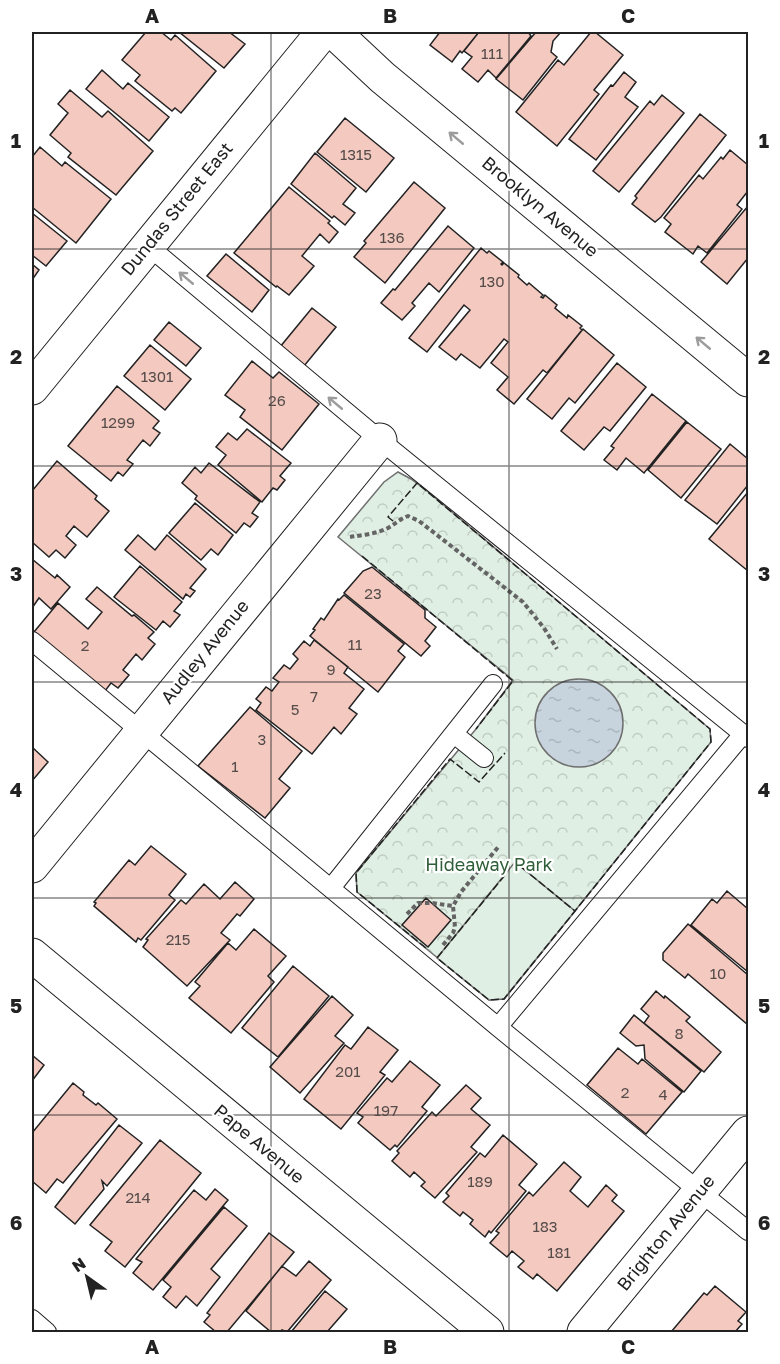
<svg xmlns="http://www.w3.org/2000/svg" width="780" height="1364" font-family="'Golos Text',sans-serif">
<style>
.forest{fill:url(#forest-crowns);stroke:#6f6f6f;stroke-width:1.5}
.pitch{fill:#e0efe3;stroke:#6f6f6f;stroke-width:1.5}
.water{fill:url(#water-ripples);stroke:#6f6f6f;stroke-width:1.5}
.building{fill:#f3c9c0;stroke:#222;stroke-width:1.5}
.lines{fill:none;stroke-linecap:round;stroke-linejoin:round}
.lane-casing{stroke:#222;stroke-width:20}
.street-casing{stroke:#222;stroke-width:35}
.secondary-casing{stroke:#222;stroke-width:35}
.path{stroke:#646464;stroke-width:4;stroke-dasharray:4.5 3;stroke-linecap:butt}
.lane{stroke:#fff;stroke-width:18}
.street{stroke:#fff;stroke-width:33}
.secondary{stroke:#fff;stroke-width:33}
.fence{stroke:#222;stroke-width:1.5;stroke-dasharray:8 3;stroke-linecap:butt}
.oneway{stroke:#9c9c9c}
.grid{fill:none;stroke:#222;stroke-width:1.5;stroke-opacity:0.55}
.labels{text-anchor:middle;stroke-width:4.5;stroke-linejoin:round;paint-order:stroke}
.number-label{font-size:15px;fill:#564c4a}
.street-label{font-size:18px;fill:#222;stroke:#fff}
.park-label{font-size:18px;fill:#2f5e38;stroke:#fff}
.neatline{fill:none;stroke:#222;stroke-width:2}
.grid-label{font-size:20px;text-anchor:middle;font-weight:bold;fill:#222}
</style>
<defs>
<pattern id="forest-crowns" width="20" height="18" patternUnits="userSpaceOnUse" patternTransform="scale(1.5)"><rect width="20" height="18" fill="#e0efe3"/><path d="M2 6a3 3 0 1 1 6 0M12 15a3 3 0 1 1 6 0" fill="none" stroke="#c0cdc2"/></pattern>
<pattern id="water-ripples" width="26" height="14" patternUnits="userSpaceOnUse" patternTransform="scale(1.5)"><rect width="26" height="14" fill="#c7d3dd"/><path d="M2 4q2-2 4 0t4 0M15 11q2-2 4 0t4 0" fill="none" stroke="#abb5bd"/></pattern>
</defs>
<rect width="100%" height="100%" fill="#fff"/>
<!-- forest -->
<path class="forest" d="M398,472L411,479L427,491L710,729L711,742L504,999L489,1000L357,892L356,873L476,729L513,680L338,537L384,482Z"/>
<!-- pitch -->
<path class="pitch" d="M515,862L575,911L504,999L489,1000L437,958Z"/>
<!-- water -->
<path class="water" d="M535 723a44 44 0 1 1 88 0a44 44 0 1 1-88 0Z"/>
<!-- building -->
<path class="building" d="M146,32H161L171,40L175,35L216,71L181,113L175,108L172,111L135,81L140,75L122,60Z
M179,32H229L245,44L224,68Z
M440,32H479L462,53L460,51L452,62L430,45Z
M479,32H528L531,36L496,78L488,70L478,82L462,69L472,57L464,51Z
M536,32H561L553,41L551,52L557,57L523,100L496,79Z
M591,32H595L623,55L594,90L599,94L557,146L516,112L558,60L564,65Z
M102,70L123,89L128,83L169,117L149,141L86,89Z
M624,72L636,82L625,97L638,107L596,160L569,139L611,85L613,86Z
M70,90L102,117L108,111L153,151L116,195L68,157L71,153L50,135L68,113L58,104Z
M662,95L684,113L619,192L593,171L650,101L654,105Z
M700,114L726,135L661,217L655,222L632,204L637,198L635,196Z
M345,118L394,158L366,192L317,152Z
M40,147L62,166L65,162L111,199L76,243L32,207V157Z
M730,150L748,165V191L737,205L742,209L707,253L698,246L693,254L665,232L671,224L664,218L699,175L703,179L721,157L723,159Z
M315,153L356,188L343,204L355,213L345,225L334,216L332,218L291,184Z
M414,182L445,208L385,283L354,257L366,243L364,241Z
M289,187L330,221L328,223L338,232L329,243L320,234L302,256L314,266L289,295L277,286L276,287L234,253Z
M748,206V258L727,284L701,262Z
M32,213L67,241L46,266L32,255Z
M448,226L474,248L439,292L429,283L412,303L415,306L402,320L381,303L393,289L395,290Z
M481,248L487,253L489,251L503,262L501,264L502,265L504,263L519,275L518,277L527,285L529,283L543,295L541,297L543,298L545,295L557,305L555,308L567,318L568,315L582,326L580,328L582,330L547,373L543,370L514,404L497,390L508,377L491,363L508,342L504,339L480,368L461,354L456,360L439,347L470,310L464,305L427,352L409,338Z
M226,254L269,290L252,312L207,276Z
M32,264L39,270L32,280Z
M312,308L336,327L304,366L280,347Z
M169,322L201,348L186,366L154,340Z
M583,329L614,355L575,403L569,398L552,419L527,399Z
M150,345L191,379L165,410L124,376Z
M252,361L273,378L279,372L319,404L282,450L240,417L245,410L225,395Z
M617,363L646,387L610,431L604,427L584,450L561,431Z
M117,386L159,421L153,428L160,433L150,446L143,440L127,460L133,464L123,476L118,472L111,481L68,446Z
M652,394L686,421L644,473L626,458L617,470L604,460L614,448L611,446Z
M687,422L721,449L681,498L648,470Z
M247,429L291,463L280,476L285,480L277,490L273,488L262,502L218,465L226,455L216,447L228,433L237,440Z
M730,444L748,459V485L717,524L685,500Z
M57,461L97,496L95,499L109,511L87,537L74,526L66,536L76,545L65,558L56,550L49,557L32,542V491Z
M209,463L260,502L252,513L258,517L250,527L244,523L236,533L195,499L197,496L182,483L195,467L201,473Z
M748,492V571L709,539Z
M195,503L233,535L218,555L211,549L201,560L169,533Z
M138,535L155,550L167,535L206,569L190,588L195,591L190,597L186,594L183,599L125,550Z
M32,559L55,578L57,575L70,587L51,609L39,598L32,608Z
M140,566L182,602L174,611L180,615L170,627L163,621L156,630L114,597Z
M372,567L425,610V618L436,627L425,641L430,646L421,656L344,593L363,571Z
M97,587L132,616L134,615L154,632L148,638L155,644L142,660L136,654L123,670L129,675L118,688L111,683L105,691L34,632L58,603L88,629L102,612L86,599Z
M344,595L404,644L398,651L405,657L378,692L310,636L315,630L313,629L321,618L324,620L338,599L339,600Z
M314,640L348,667L344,673L364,689L349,708L357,714L341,734L334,727L312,754L256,710L261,703L256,699L266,687L272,691L279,682L273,678L284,665L290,669L298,659L293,654L304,641L310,646Z
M250,707L302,751L279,779L290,788L265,818L198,766Z
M32,747L48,762L32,781Z
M151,846L186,874L169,895L175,900L141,940L138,938L136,942L94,906L96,903L94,902L129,860L135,865Z
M235,882L254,899L240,916L237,914L221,933L230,940L187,986L143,947L148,940L146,939L181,900L186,904L204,884L220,899Z
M727,891L748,909L747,914L748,915V972L691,925L712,899L717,903Z
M426,898L451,920L428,947L402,925Z
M688,924L748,975V1025L688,974L685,978L663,960V953Z
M254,929L286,956L268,976L274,982L231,1033L189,998L200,986L195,982L228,943L236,950Z
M293,966L329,996L278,1057L242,1028Z
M656,991L664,998L665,996L690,1017L686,1021L721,1052L704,1072L644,1023L649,1016L641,1009Z
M332,996L353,1015L335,1036L344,1043L300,1093L270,1067Z
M634,1015L701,1071L684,1092L645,1059L644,1045L636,1046L620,1033Z
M368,1027L398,1050L380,1072L385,1075L341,1129L304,1099L345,1045L351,1049Z
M618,1048L638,1064L642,1059L682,1092L646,1134L587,1085Z
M32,1055L44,1065L32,1081Z
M410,1061L440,1085L422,1107L427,1111L397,1147L395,1145L390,1150L358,1123L363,1117L357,1113L387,1078L392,1082Z
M73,1083L84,1092L83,1095L96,1105L98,1103L117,1119L63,1183L57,1179L46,1193L32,1181V1133Z
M466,1085L481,1098L471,1109L490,1125L471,1147L477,1152L435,1198L421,1186L425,1182L414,1172L410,1177L392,1161L399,1153L397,1151L432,1112L436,1116Z
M119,1125L142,1143L107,1186L102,1181L104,1189L75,1224L55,1207Z
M503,1135L537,1164L519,1185L526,1191L491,1233L489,1231L485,1237L470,1224L473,1220L463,1212L460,1216L443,1202L449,1196L446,1193L480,1153L485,1157Z
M160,1140L201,1173L125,1267L105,1251L112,1242L90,1225Z
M564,1162L581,1177L570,1191L588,1207L606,1185L617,1195L612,1201L624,1211L557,1291L537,1274L533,1279L518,1267L524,1261L512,1251L507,1257L490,1243L499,1233L496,1231L529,1192L533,1196Z
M215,1189L228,1200L153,1290L133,1273L142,1262L136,1259L194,1190L206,1200Z
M224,1207L247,1226L211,1269L220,1277L197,1306L186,1296L176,1308L163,1297L171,1287L163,1280Z
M269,1233L294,1252L227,1332H216L204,1322L210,1315L207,1313Z
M309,1261L331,1280L287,1332L282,1330L280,1332H271L246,1311L282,1266L296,1276Z
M715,1286L746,1312L738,1321L742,1324L735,1332H671L704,1293L707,1295Z
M325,1291L347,1309L327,1332H291Z"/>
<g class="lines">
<defs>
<path id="lane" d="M147,245L380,440L748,738
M32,641L498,1027L748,1231
M454,734L484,758
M331,888L493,684
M498,1027L743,734
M32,1319L47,1332"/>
<path id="street" d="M334,32L382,77L748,380
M32,866L380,440
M32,955L487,1332
M584,1332L748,1133"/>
<path id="secondary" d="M32,388L323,32"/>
</defs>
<!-- lane casing -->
<use href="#lane" class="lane-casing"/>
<!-- street casing -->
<use href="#street" class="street-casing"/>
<!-- secondary casing -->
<use href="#secondary" class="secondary-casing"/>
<!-- path -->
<path class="path" d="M350,537C362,535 376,534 388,528C395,524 400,519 408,516L419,521L523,602L544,628L557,649
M407,914L418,903H432L453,906
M443,945L453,933L455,927L453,906L461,892L499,846"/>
<!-- lane -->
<use href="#lane" class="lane"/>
<!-- street -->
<use href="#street" class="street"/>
<!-- secondary -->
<use href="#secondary" class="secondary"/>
<!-- fence -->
<path class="fence" d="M393,521L388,517L417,483L710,729L711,742L575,911
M362,556L513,681L476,729
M505,875L437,958L489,1000L504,999L575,911L515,862
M426,948L357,892L356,873L450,759L479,782L505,753"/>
</g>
<!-- one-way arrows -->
<defs><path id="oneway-shaft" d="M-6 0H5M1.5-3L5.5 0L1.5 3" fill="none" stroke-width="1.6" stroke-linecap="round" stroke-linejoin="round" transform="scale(1.5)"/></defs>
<g class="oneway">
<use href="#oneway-shaft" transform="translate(456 138) rotate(-140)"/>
<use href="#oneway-shaft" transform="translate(186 278) rotate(-140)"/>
<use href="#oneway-shaft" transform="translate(703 343) rotate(-140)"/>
<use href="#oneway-shaft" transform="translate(335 403) rotate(-140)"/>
</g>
<!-- grid -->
<path class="grid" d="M271,32V1332M509,32V1332M32,249H748M32,466H748M32,682H748M32,898H748M32,1115H748"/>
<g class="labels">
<!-- number labels -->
<g class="number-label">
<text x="492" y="59">111</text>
<text x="356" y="160">1315</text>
<text x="392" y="243">136</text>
<text x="492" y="287">130</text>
<text x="157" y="382">1301</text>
<text x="277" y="406">26</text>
<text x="118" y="428">1299</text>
<text x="373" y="599">23</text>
<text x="355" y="650">11</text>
<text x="85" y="651">2</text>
<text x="331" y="675">9</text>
<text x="314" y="702">7</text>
<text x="295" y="715">5</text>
<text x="262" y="745">3</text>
<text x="235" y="772">1</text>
<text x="178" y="945">215</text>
<text x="718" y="979">10</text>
<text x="679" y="1039">8</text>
<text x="348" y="1077">201</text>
<text x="625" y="1098">2</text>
<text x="663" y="1100">4</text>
<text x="386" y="1116">197</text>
<text x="480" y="1187">189</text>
<text x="138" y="1203">214</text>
<text x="545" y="1232">183</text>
<text x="559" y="1258">181</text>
</g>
<!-- street labels -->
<g class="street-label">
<text transform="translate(540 207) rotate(40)" y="6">Brooklyn Avenue</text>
<text transform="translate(177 209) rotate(-51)" y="6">Dundas Street East</text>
<text transform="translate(205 652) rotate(-51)" y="6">Audley Avenue</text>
<text transform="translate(259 1144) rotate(40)" y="6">Pape Avenue</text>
<text transform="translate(666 1233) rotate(-51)" y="6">Brighton Avenue</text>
</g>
<!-- park labels -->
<g class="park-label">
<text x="489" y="871">Hideaway Park</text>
</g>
</g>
<!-- border -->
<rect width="780" height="1364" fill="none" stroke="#ffffff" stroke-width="66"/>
<!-- north arrow -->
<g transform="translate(87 1277) rotate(326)" stroke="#ffffff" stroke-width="4.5" paint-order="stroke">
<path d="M0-4.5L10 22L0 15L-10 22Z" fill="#222222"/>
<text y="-9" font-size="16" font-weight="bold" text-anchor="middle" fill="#222222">N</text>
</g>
<rect x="33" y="33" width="714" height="1298" class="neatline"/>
<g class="grid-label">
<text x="152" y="23">A</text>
<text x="390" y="23">B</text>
<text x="628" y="23">C</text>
<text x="16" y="148">1</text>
<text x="764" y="148">1</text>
<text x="16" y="364">2</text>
<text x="764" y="364">2</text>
<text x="16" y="581">3</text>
<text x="764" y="581">3</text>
<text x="16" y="797">4</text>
<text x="764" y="797">4</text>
<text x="16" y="1013">5</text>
<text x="764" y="1013">5</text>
<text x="16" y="1230">6</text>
<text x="764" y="1230">6</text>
<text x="152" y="1354">A</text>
<text x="390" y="1354">B</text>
<text x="628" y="1354">C</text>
</g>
</svg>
